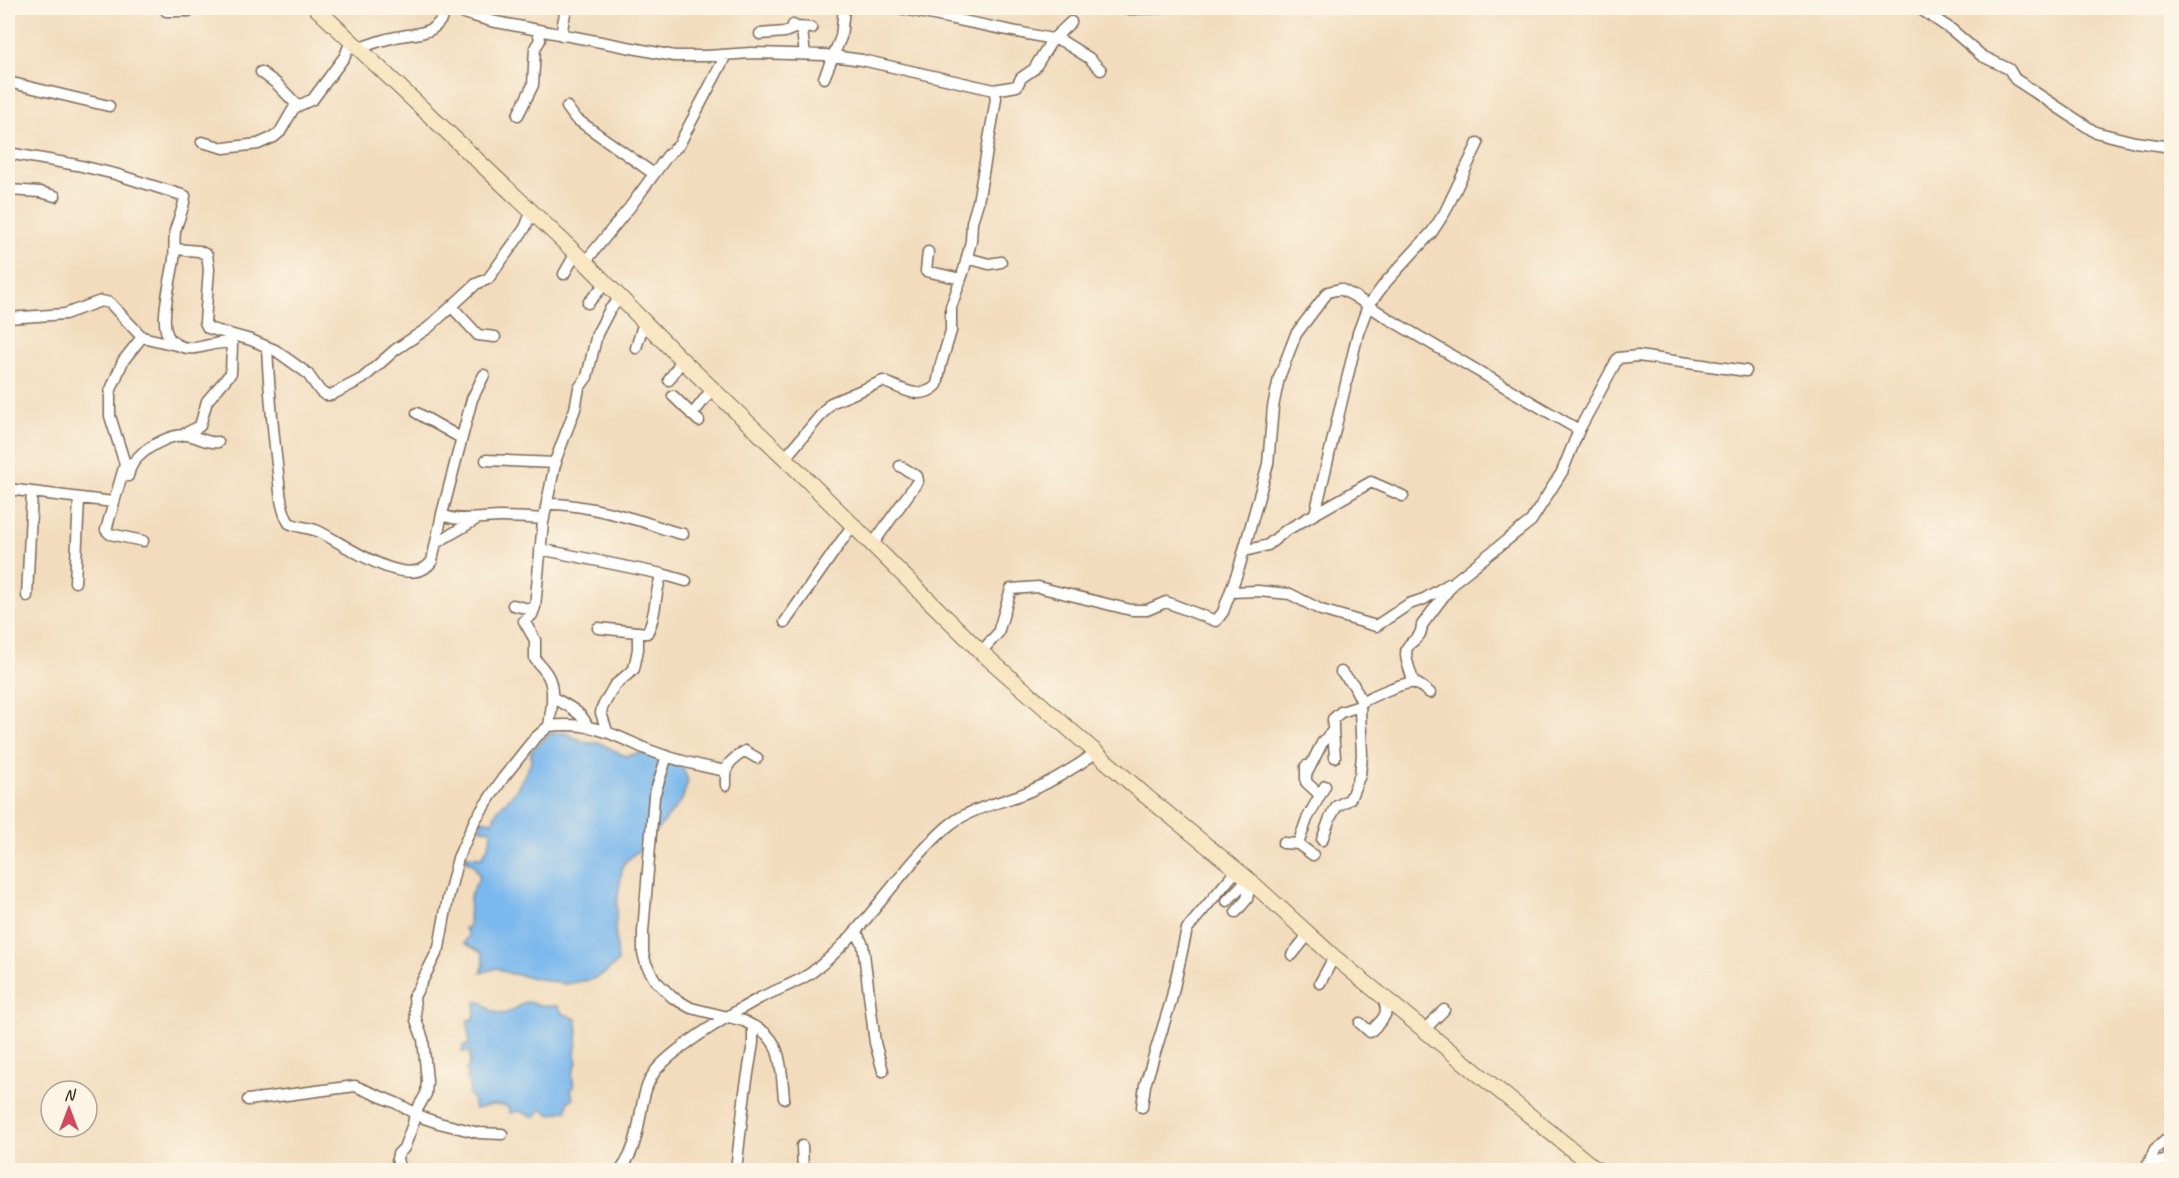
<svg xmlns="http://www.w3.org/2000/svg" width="2179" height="1178" font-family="Caveat,sans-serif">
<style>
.water{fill:#7ab8ed;stroke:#5a7186;stroke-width:1.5}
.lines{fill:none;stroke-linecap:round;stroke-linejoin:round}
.street-casing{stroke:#7b6856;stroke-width:13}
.secondary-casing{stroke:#7b6856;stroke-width:17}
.street{stroke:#fff;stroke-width:10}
.secondary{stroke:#f9e7c3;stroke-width:15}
</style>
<rect width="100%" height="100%" fill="#fcf5e5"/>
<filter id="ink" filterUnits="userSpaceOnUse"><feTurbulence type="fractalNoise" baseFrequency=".0167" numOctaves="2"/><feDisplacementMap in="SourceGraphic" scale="12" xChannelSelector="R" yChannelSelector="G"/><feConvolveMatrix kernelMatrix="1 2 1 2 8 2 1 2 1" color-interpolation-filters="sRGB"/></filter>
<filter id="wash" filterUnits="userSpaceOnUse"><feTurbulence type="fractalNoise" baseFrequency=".008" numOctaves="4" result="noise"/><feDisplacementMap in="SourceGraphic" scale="24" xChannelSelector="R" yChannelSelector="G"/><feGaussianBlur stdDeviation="1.35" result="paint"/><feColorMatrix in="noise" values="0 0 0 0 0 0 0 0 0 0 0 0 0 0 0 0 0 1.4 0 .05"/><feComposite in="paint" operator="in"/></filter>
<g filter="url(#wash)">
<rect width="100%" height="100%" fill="#f2dcbd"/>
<!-- water -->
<path class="water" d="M551,733H566L586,743H600L625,756L641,753L662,758L683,767L688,781L682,800L645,845L623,864L618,895L615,928L618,962L605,973L593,979L566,984L508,973L497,968L481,973L484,964L482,953L464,943L469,935L464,928L469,927L470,896L480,876L473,864L466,861V856L482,857L489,845L492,830L481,829L480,820L492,822L498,809L515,792L531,763V751Z
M476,1002H482C498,1020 508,1015 525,1002C540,1003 541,1008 558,1006L562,1013L576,1019L578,1031L575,1055L577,1062L572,1075L574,1087L571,1090L573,1099L568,1101L567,1110L551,1115L543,1109L534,1117L519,1111L510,1113L507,1106L492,1105L475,1109L473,1099L469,1095L470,1087L466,1077H469L466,1071L470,1063V1053L467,1051L462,1052L463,1045H469L468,1020L474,1019Z"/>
</g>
<g filter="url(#ink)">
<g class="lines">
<defs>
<path id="street" d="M446,8L491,21L674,56H707L751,53L825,55L862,60L994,90L996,98L994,111L978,202L972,222L971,241L964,270L951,307V331L941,364L937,385C920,402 901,388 883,381L831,403L785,458
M899,8L1062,41L1089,58L1101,70
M1123,8L1128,9L1161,8
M1919,8L1952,30L1982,56L2009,69L2015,79L2095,132L2135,142L2172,147
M166,11H189L192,8
M793,25L802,31L805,54
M760,34L785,32L797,27L812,28
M561,35L566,8
M359,48C370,45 380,40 392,38C418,31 435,39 447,8
M261,72L277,84L298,106
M824,78L841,37L844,8
M8,82L109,106
M994,90L1017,86L1021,78L1034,69L1052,40L1071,22
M567,107L575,118L654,174
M518,115L533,85L535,48L540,40L538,30
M202,142L224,148L258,144L274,137L280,132L294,108L313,99L345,56L351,41
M8,153L77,165L115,174L185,196C184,209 178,219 175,231C174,240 175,250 174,259C172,278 159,319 168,336C170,340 175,344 178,345C196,355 215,338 232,344L231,373L207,401L200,426L180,436
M8,190L40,192L55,196
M175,249L199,251L207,255L209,269L205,322L208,328L251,340L275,350L307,373L320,391L325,395H331L362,379L395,350L428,328L476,284L488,279L525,228L532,211
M928,252L926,271L961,279
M967,258L989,264L1001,262
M585,262L630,207L668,155L679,145L726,55
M564,274L576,253
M588,303L606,283
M452,307L478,335L495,337
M8,318L65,314L101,301L110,303L142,337L176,345
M142,337L123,361L110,392V416L125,464L106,530L110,534L143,541
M267,347C269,389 273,431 278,473C280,490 280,508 289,523C299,528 310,527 320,532C344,544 410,593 432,561L442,514
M636,348L644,322
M484,375L472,399L442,514C453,523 486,517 500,517C515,517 529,518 544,519
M669,380L682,360
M673,396L699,421
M417,413L461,438
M692,415L713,388
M486,460L556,463
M128,476C129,471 131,466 133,463C143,449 169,434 186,435C198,436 207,444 218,442
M8,489L113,502
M548,504C572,503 614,513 637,520C653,524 667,531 683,534
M1315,514L1358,333L1368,306L1386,282L1432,232L1445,212L1478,143
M436,543L477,519
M872,545L918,481L917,476L900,466
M540,549L662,574L686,581
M1245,551L1268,545L1285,531L1371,482L1403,496
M75,582L79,499
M1231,592L1258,591L1290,594L1321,610L1376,626L1409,604L1424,599L1449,584
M27,596L32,492
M513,605L533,610
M785,622L852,526
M598,628L647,633C657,616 654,592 662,574
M981,652L998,633L1011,589L1038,587L1131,610H1147L1166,602L1216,621L1223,612L1239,568L1268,464L1273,407L1279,378L1296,334L1328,292L1340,289L1354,296L1389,319L1579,430
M1413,682C1412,673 1403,657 1407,648C1412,638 1421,641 1422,625L1455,581L1531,521L1562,472L1579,430L1618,358L1638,356L1746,371
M552,697C564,704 583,712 587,726
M1361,703C1369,697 1406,681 1414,683C1420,684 1425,690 1430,693
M549,726C589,721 610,733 646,749C671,759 699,766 726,771
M607,731L601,713L602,708L614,686L634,669L638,649V632
M1333,731L1335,757
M667,756L654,796L643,932V953L646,964L655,980L672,997L691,1008L744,1021L753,1026V1043L745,1092L736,1170
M1306,766V782L1320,795
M1307,773L1322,743L1333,731V719L1341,712L1360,706
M726,785C725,763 729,762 745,751L757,758
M1322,840L1330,818L1337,806L1350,799L1360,775L1362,755L1360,711L1361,700L1353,684L1341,672
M1283,843L1298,844L1313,855
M1298,844L1307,819L1325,786
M1227,901L1248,879
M1236,912L1247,899L1249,889L1244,883
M856,931L863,945L875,1043L883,1071
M1292,955L1304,940L1306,932
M1320,983L1334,957
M1360,1023L1370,1032C1383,1019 1392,1014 1381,996
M753,1026C783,1037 781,1071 784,1098
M1423,1031L1444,1010
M248,1100L355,1086L396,1103L424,1118L439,1123L479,1133L502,1134
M1142,1107L1145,1085L1171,1001L1187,929L1236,871
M802,1146L803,1170
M2148,1164L2165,1161L2172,1154
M400,1170L397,1159L398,1154L404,1148L413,1124L415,1113L426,1094L427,1081L423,1039L416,1020L414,997L439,948L448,898L458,858L475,820L503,778L534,739L549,726C551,712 555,692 549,678C546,671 540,665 535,659V640L524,621L532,615L535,607L543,522L556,459L575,409L579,388L587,377L597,334L610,309L621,298
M621,1170C628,1160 633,1150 636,1137C642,1115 641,1088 657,1069C677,1046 731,1014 758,999C775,990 795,984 811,973C865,933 897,871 947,827C970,807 1003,803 1030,791C1053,781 1076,767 1097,752
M2146,1170L2155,1149L2172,1135"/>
<path id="secondary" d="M316,8L585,262L682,360L785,458L981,652L1147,797L1248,879L1334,957L1597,1170"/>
</defs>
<!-- street casing -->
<use href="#street" class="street-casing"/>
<!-- secondary casing -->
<use href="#secondary" class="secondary-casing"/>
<!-- street -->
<use href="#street" class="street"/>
<!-- secondary -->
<use href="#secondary" class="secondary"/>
</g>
</g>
<!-- margin -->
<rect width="2179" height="1178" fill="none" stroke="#fcf5e5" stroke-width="30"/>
<!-- north arrow -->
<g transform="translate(69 1109)"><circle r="28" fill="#fcf5e5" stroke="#afa495" stroke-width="1.5"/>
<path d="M0-4.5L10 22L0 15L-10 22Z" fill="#d1495b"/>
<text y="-9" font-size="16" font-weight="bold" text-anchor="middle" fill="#3b2a1e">N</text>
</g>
</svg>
